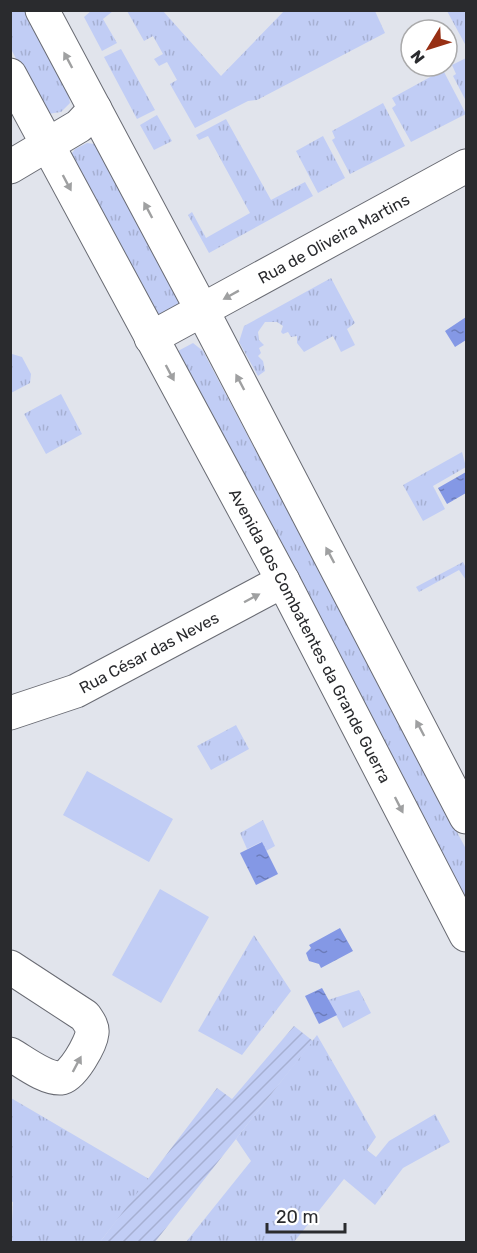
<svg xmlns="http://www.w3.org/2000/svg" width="477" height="1253" font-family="Rubik,sans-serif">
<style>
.grass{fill:url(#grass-tufts)}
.garden{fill:url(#garden-furrows)}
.pitch{fill:#c1cdf5}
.water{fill:url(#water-ripples)}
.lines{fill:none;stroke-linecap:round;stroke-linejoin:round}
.minor-casing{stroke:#696b73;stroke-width:35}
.major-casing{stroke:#696b73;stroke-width:35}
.minor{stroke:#fff;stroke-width:33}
.major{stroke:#fff;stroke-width:33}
.oneway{fill:#9fa0a1}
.labels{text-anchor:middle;stroke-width:4.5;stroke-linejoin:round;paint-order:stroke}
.street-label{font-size:16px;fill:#2a2b2e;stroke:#fff}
</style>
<defs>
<pattern id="grass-tufts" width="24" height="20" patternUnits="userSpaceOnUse" patternTransform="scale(1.5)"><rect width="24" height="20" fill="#c1cdf5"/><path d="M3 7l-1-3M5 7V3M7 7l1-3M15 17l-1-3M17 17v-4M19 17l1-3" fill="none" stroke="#a6b0d2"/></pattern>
<pattern id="garden-furrows" width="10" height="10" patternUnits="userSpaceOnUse" patternTransform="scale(1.5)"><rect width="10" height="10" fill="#c1cdf5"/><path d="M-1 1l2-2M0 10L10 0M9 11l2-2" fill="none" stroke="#a6b0d2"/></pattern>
<pattern id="water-ripples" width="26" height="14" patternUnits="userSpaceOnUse" patternTransform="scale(1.5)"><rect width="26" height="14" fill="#8498e5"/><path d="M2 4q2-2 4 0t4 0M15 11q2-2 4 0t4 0" fill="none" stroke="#6c7cba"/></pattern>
</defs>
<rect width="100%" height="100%" fill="#e1e4ec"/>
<!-- grass -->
<path class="grass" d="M10,11H25L68,92L70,103L61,112L48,114L41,107L11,49Z
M91,11H113L103,19L117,43L102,51L84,17Z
M127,11H163L221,76L284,11H375L385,33L257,100L248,101L195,128L170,84L177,80L167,62L159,66L154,59L163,54L153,36L144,41Z
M447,11H466V46Z
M121,49L155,110L137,119L104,57Z
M466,58V101L453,76L456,74L452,65Z
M443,70L466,114L411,142L392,108L396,105L392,98Z
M383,103L405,146L350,174L332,140L335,138L332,131Z
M157,115L172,141L154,150L140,125Z
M226,119L271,200L305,182L313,196L209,253L188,215L192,212L206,238L250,213L208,136L199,140L196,135Z
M323,136L345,178L318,193L296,151Z
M87,143L95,144L100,151L181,304L157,318L70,156L75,149Z
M331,278L355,323L347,329L355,345L341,352L333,336L304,352L297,343V336L291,337L288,332L283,334L281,332L283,326L277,322H265L258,332L259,340L264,345L259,348L261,353L258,356L263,361L265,371L258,376L239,342L244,326Z
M193,343L203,351L466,849V912L176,357L178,351Z
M12,354L22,357L31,374L30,383L11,393Z
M61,394L82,434L46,454L24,414Z
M462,452L466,467L433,486L445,509L423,521L403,485Z
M463,562L466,568V580L459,570L419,592L416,587Z
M236,725L249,749L211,770L197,746Z
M263,820L275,846L266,851L261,842L247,849L240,833Z
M254,935L291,991L242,1055L198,1031Z
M359,990L371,1013L343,1028L328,1000Z
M317,1035L376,1137L367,1150L376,1157L389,1141L435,1114L450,1142L403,1168L375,1205L344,1179L294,1242H186L251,1161L236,1139Z
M11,1098L149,1179L100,1242H11L13,1202L10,1201Z"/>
<!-- garden -->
<path class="garden" d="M294,1026L313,1041L155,1242H100L217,1088L232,1099Z"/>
<!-- pitch -->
<path class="pitch" d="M87,771L173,819L149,862L63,815Z
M160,889L209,917L161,1003L112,975Z"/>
<!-- water -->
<path class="water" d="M466,317V340L455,347L445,331Z
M466,472V493L447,504L438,488Z
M262,842L278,874L256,885L240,853Z
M340,928L353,951L321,968L319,964L309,961L306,953L311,948L309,945Z
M322,988L337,1015L319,1024L305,996Z"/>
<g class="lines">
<defs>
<g id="minor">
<path d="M10,167L79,126L95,109"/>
<path id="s1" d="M151,338L466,166"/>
<path id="s2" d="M10,713L76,691L283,581"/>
<path d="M10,967L85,1016C89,1022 93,1027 92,1033C91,1044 72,1077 61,1078C45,1079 24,1062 10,1054"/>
</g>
<g id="major">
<path d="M42,10L202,310L466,817"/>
<path id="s3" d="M10,75L283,581L466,935"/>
</g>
</defs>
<!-- minor casing -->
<use href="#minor" class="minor-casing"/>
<!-- major casing -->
<use href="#major" class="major-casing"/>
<!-- minor -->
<use href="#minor" class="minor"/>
<!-- major -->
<use href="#major" class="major"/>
</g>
<!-- one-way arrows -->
<defs><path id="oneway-solid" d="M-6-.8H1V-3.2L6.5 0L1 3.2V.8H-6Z" transform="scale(1.5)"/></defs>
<g class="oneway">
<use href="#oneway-solid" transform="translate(68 60) rotate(-118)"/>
<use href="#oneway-solid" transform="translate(67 183) rotate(62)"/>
<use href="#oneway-solid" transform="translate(148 210) rotate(-118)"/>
<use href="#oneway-solid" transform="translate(231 295) rotate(151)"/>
<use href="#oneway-solid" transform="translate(170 373) rotate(62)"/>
<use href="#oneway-solid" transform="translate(240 382) rotate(-118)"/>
<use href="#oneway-solid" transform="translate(330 555) rotate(-118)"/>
<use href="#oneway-solid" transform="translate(252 598) rotate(-28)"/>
<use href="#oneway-solid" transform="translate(420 728) rotate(-118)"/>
<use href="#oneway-solid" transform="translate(399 805) rotate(63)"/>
<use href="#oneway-solid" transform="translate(77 1064) rotate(-62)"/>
</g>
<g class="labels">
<!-- street labels -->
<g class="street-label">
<text dy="6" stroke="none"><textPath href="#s1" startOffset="208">Rua de Oliveira Martins</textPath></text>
<text dy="6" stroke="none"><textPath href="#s3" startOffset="636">Avenida dos Combatentes da Grande Guerra</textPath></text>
<text dy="6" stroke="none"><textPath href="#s2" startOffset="152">Rua César das Neves</textPath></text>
</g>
</g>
<!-- border -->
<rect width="477" height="1253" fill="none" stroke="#2a2b2e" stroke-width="24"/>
<!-- north arrow -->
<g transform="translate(429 48) rotate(232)"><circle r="28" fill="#ffffff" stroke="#aaaaab" stroke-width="1.5"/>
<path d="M0-4.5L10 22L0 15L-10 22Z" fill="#972f14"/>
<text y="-9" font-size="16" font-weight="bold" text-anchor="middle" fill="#2a2b2e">N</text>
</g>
<!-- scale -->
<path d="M267 1223v9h78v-9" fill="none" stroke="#2a2b2e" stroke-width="3"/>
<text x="276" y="1223" font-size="18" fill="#2a2b2e" stroke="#ffffff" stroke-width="4.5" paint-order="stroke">20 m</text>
</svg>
